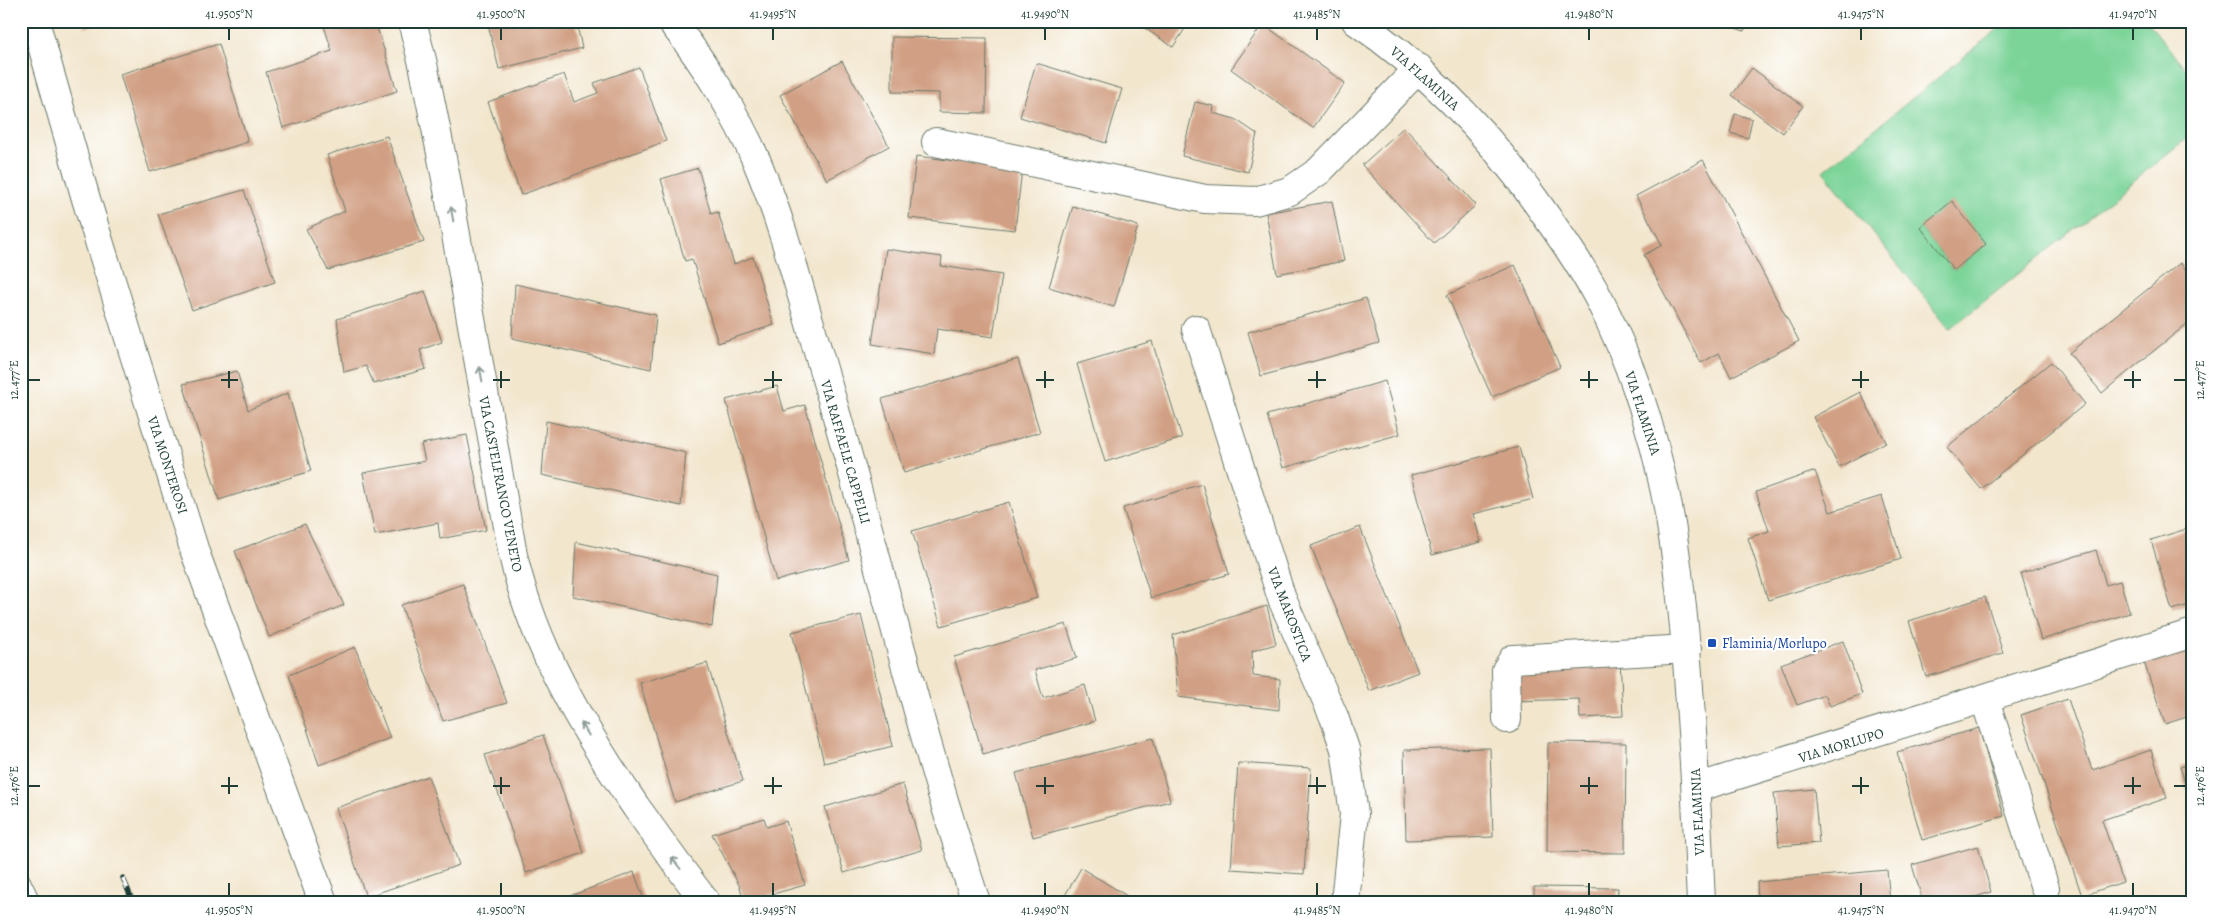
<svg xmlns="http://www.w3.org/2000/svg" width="2214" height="923" font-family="Alegreya,serif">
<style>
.green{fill:#7cd499;stroke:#4e8866;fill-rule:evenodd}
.building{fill:#d1a084}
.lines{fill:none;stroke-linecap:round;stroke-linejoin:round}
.service-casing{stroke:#69786a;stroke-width:20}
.minor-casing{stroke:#69786a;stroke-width:30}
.tertiary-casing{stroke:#69786a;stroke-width:30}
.service{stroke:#fff;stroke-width:18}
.minor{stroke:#fff;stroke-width:28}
.tertiary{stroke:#fff;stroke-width:28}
.rail-casing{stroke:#1f3d34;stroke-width:5.5}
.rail{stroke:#fff;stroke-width:4;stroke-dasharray:11;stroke-linecap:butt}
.oneway{stroke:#8f9e9a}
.ticks{fill:none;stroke:#1f3d34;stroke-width:2}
.transit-dot{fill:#1a4fb4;stroke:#fff;stroke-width:2}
.labels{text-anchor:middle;stroke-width:4.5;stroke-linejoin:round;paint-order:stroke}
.street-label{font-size:14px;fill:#1f3d34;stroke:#fff}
.transit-label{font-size:14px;fill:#164399;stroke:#fff;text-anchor:start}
.neatline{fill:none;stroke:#1f3d34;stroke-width:2}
.ticks-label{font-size:12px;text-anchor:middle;fill:#1f3d34}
</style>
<rect width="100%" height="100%" fill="#fff"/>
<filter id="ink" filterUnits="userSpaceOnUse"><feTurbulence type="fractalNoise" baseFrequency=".02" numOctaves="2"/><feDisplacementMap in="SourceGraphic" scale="10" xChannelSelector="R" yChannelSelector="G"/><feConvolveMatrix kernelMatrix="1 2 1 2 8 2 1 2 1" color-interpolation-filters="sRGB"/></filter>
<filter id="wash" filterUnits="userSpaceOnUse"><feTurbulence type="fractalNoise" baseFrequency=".0096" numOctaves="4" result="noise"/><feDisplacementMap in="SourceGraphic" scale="20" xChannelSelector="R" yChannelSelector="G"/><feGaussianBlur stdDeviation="1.12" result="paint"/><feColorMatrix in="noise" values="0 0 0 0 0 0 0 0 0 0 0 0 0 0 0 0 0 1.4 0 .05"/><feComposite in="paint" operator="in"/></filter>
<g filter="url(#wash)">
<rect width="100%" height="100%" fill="#f2e6cd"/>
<!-- green -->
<path class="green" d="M2008,21H2147L2193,78V133L1950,329L1823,171ZM1952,202L1986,244L1954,270L1920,227Z"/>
<g id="blocks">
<!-- building -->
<path class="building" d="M82,21H103L85,28Z
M339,21H375L397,91L283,128L266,72L332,51L324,26Z
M487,21H576L582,48L499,69Z
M741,21H774V22L742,28Z
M1134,21H1190L1173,47Z
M1715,21H1747L1744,31Z
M1263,24L1345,83L1313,128L1231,69Z
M892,37L987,38L986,113L939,112V93L892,92Z
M219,44L248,142L150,172L120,74Z
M842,61L889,146L827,180L780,95Z
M1036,63L1122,89L1106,143L1020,117Z
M639,67L666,141L521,195L488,102L564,74L574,102L598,93L594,83Z
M1752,68L1803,106L1783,133L1732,95Z
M1195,102L1214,106L1213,113L1235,119L1257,134L1248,172L1182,156Z
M1735,114L1752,119L1748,138L1730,133Z
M1404,127L1476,205L1434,243L1362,165Z
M387,136L424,242L328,270L306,229L345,211L327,155Z
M916,156L1022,169L1015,230L909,218Z
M1703,160L1799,341L1731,377L1719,353L1701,363L1644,255L1662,245L1636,196Z
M698,168L711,214L718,212L734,264L753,257L774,325L718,343L692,259L685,261L661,179Z
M244,190L275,282L192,310L158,214Z
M1332,201L1344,261L1277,274L1266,213Z
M1952,201L1986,244L1954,270L1920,227Z
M1073,206L1138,226L1114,307L1049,287Z
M886,249L942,257L941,266L1002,275L993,337L937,329L934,354L872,344Z
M2180,263L2193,278V319L2102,393L2069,353Z
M1515,265L1560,367L1492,397L1447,295Z
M515,284L656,315L651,369L512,338Z
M425,291L442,342L420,350L426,369L374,384L366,366L344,372L337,319Z
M1366,298L1379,343L1261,376L1248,332Z
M1152,341L1182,438L1105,462L1077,364Z
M1018,359L1040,432L904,473L882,399Z
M2051,362L2085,404L1981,489L1947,447Z
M237,371L248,410L288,393L311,471L219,500L183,384Z
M1385,381L1400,434L1283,468L1267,415Z
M777,386L784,411L805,405L849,560L776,581L726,400Z
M1860,392L1886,442L1839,467L1813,417Z
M546,421L686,453L681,506L542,475Z
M467,435L486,530L440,539L438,523L375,535L363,473L425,461L421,444Z
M1519,447L1533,499L1473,514L1481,542L1432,555L1411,475Z
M1815,471L1830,512L1882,496L1901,559L1768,600L1748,538L1769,531L1756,492Z
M1202,484L1229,574L1151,598L1123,508Z
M1009,502L1037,598L941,626L912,531Z
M305,524L344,605L269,637L235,551Z
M1360,527L1418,672L1369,691L1311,546Z
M2193,527V604L2172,610L2151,540Z
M576,542L717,574L712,627L573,596Z
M2096,550L2106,585L2120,581L2130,613L2041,640L2021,573Z
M463,584L507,703L443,721L401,605Z
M1985,597L2003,653L1926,677L1909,621Z
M1267,606L1276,644L1252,651L1253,676L1280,679L1279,710L1178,697L1173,635Z
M861,615L893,746L824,763L792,632Z
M1066,624L1077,658L1035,670L1043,698L1085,685L1095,721L983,754L954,657Z
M1843,641L1862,694L1830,706L1825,695L1797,705L1781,664Z
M2193,646V715L2165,724L2144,662Z
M355,647L390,738L319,765L289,675Z
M1620,659L1623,716L1580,718L1579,699L1516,701L1515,663Z
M707,663L743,781L675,802L640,683Z
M2068,699L2092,770L2151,750L2167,798L2102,820L2123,882L2082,896L2021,715Z
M1979,728L2004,816L1922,840L1897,752Z
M543,735L584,853L526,873L485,755Z
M1153,738L1170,801L1033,837L1016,773Z
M1548,742L1626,743L1625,853L1547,852Z
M1490,748L1493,837L1406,840L1404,750Z
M1238,763L1311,768L1304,874L1231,869Z
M2193,763V805H2192L2180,767Z
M428,776L459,865L366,897L336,808Z
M903,784L922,850L844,873L825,807Z
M1814,789L1819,843L1779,846L1774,793Z
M764,818L767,827L786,821L805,885L744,902L740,887L712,834Z
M1978,846L1991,892L1959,902H1923L1912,865Z
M1081,868L1137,902H1061Z
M1887,870L1890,902H1758L1757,882Z
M634,872L645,902H554Z
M1534,887L1618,888L1617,902H1534Z"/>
</g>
</g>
<g filter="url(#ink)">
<use href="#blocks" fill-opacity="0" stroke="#69786a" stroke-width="1"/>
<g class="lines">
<defs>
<path id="service" d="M21,881L31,902"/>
<path id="minor" d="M35,21L86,199L195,552L323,902
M412,21L423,64L445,173L513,555C534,648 583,729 636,807C659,839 681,871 706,902
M671,21C704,62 736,114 757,162C785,229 803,302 824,372C876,548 918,728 976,902
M936,142L1205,199L1255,201L1290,191L1319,171L1419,68
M1196,329L1282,599L1334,717L1345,749L1354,814L1345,902
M1985,700L2045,888
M1507,719L1506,670L1513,659L1687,649
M1696,788L2193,633"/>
<path id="tertiary" d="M1356,21C1428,70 1487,132 1537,203C1559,234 1581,265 1599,299C1665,428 1681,562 1690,703C1695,769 1698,836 1701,902"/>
</defs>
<!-- service casing -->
<use href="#service" class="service-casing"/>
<!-- minor casing -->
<use href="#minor" class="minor-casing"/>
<!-- tertiary casing -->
<use href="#tertiary" class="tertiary-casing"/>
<!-- service -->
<use href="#service" class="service"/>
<!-- minor -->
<use href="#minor" class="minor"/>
<!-- tertiary -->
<use href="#tertiary" class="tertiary"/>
<defs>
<path id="rail" d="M123,878L133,902"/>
</defs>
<!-- rail casing -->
<use href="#rail" class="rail-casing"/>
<!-- rail -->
<use href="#rail" class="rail"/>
</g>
<!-- one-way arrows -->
<defs><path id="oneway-shaft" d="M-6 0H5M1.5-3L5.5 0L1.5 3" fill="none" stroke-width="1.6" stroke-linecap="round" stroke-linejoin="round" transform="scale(1.25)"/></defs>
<g class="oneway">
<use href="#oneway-shaft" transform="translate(452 214) rotate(-100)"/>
<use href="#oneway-shaft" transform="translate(481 374) rotate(-100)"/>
<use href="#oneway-shaft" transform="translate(585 729) rotate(-120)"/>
<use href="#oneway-shaft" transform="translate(676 863) rotate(-127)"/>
</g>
</g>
<!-- ticks -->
<path class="ticks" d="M229,28V40M501,28V40M773,28V40M1045,28V40M1317,28V40M1589,28V40M1861,28V40M2133,28V40M229,371V388M501,371V388M773,371V388M1045,371V388M1317,371V388M1589,371V388M1861,371V388M2133,371V388M28,380H40M221,380H238M493,380H510M764,380H782M1036,380H1054M1308,380H1326M1580,380H1598M1852,380H1869M2124,380H2141M2174,380H2186M229,777V794M501,777V794M773,777V794M1045,777V794M1317,777V794M1589,777V794M1861,777V794M2133,777V794M28,786H40M221,786H238M493,786H510M764,786H782M1036,786H1054M1308,786H1326M1580,786H1598M1852,786H1869M2124,786H2141M2174,786H2186M229,883V896M501,883V896M773,883V896M1045,883V896M1317,883V896M1589,883V896M1861,883V896M2133,883V896"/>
<!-- markers -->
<rect class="transit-dot" x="1707" y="638" width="10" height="10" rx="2.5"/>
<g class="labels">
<!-- street labels -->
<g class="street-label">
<text transform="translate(1425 78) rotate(42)" y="5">VIA FLAMINIA</text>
<text transform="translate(1643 413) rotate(72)" y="5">VIA FLAMINIA</text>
<text transform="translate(846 452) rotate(74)" y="5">VIA RAFFAELE CAPPELLI</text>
<text transform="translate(168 465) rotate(72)" y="5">VIA MONTEROSI</text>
<text transform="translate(501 484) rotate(79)" y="5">VIA CASTELFRANCO VENETO</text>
<text transform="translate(1290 614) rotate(69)" y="5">VIA MAROSTICA</text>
<text transform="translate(1841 745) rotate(-17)" y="5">VIA MORLUPO</text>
<text transform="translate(1697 812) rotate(-93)" y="5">VIA FLAMINIA</text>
</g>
<!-- transit labels -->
<g class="transit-label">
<text x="1722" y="648">Flaminia/Morlupo</text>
</g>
</g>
<!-- margin -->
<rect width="2214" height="923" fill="none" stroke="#fff" stroke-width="55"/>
<rect x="28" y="28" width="2158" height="868" class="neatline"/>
<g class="ticks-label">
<text x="229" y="18">41.9505°N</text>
<text x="501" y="18">41.9500°N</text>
<text x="773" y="18">41.9495°N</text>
<text x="1045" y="18">41.9490°N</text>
<text x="1317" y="18">41.9485°N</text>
<text x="1589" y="18">41.9480°N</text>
<text x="1861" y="18">41.9475°N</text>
<text x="2133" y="18">41.9470°N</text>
<text transform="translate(2200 380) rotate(-90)" y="4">12.477°E</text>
<text transform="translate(14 380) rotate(-90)" y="4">12.477°E</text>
<text transform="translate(2200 786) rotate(-90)" y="4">12.476°E</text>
<text transform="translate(14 786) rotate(-90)" y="4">12.476°E</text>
<text x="229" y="914">41.9505°N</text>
<text x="501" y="914">41.9500°N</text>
<text x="773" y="914">41.9495°N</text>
<text x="1045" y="914">41.9490°N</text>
<text x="1317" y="914">41.9485°N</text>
<text x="1589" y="914">41.9480°N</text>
<text x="1861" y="914">41.9475°N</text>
<text x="2133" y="914">41.9470°N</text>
</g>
</svg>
